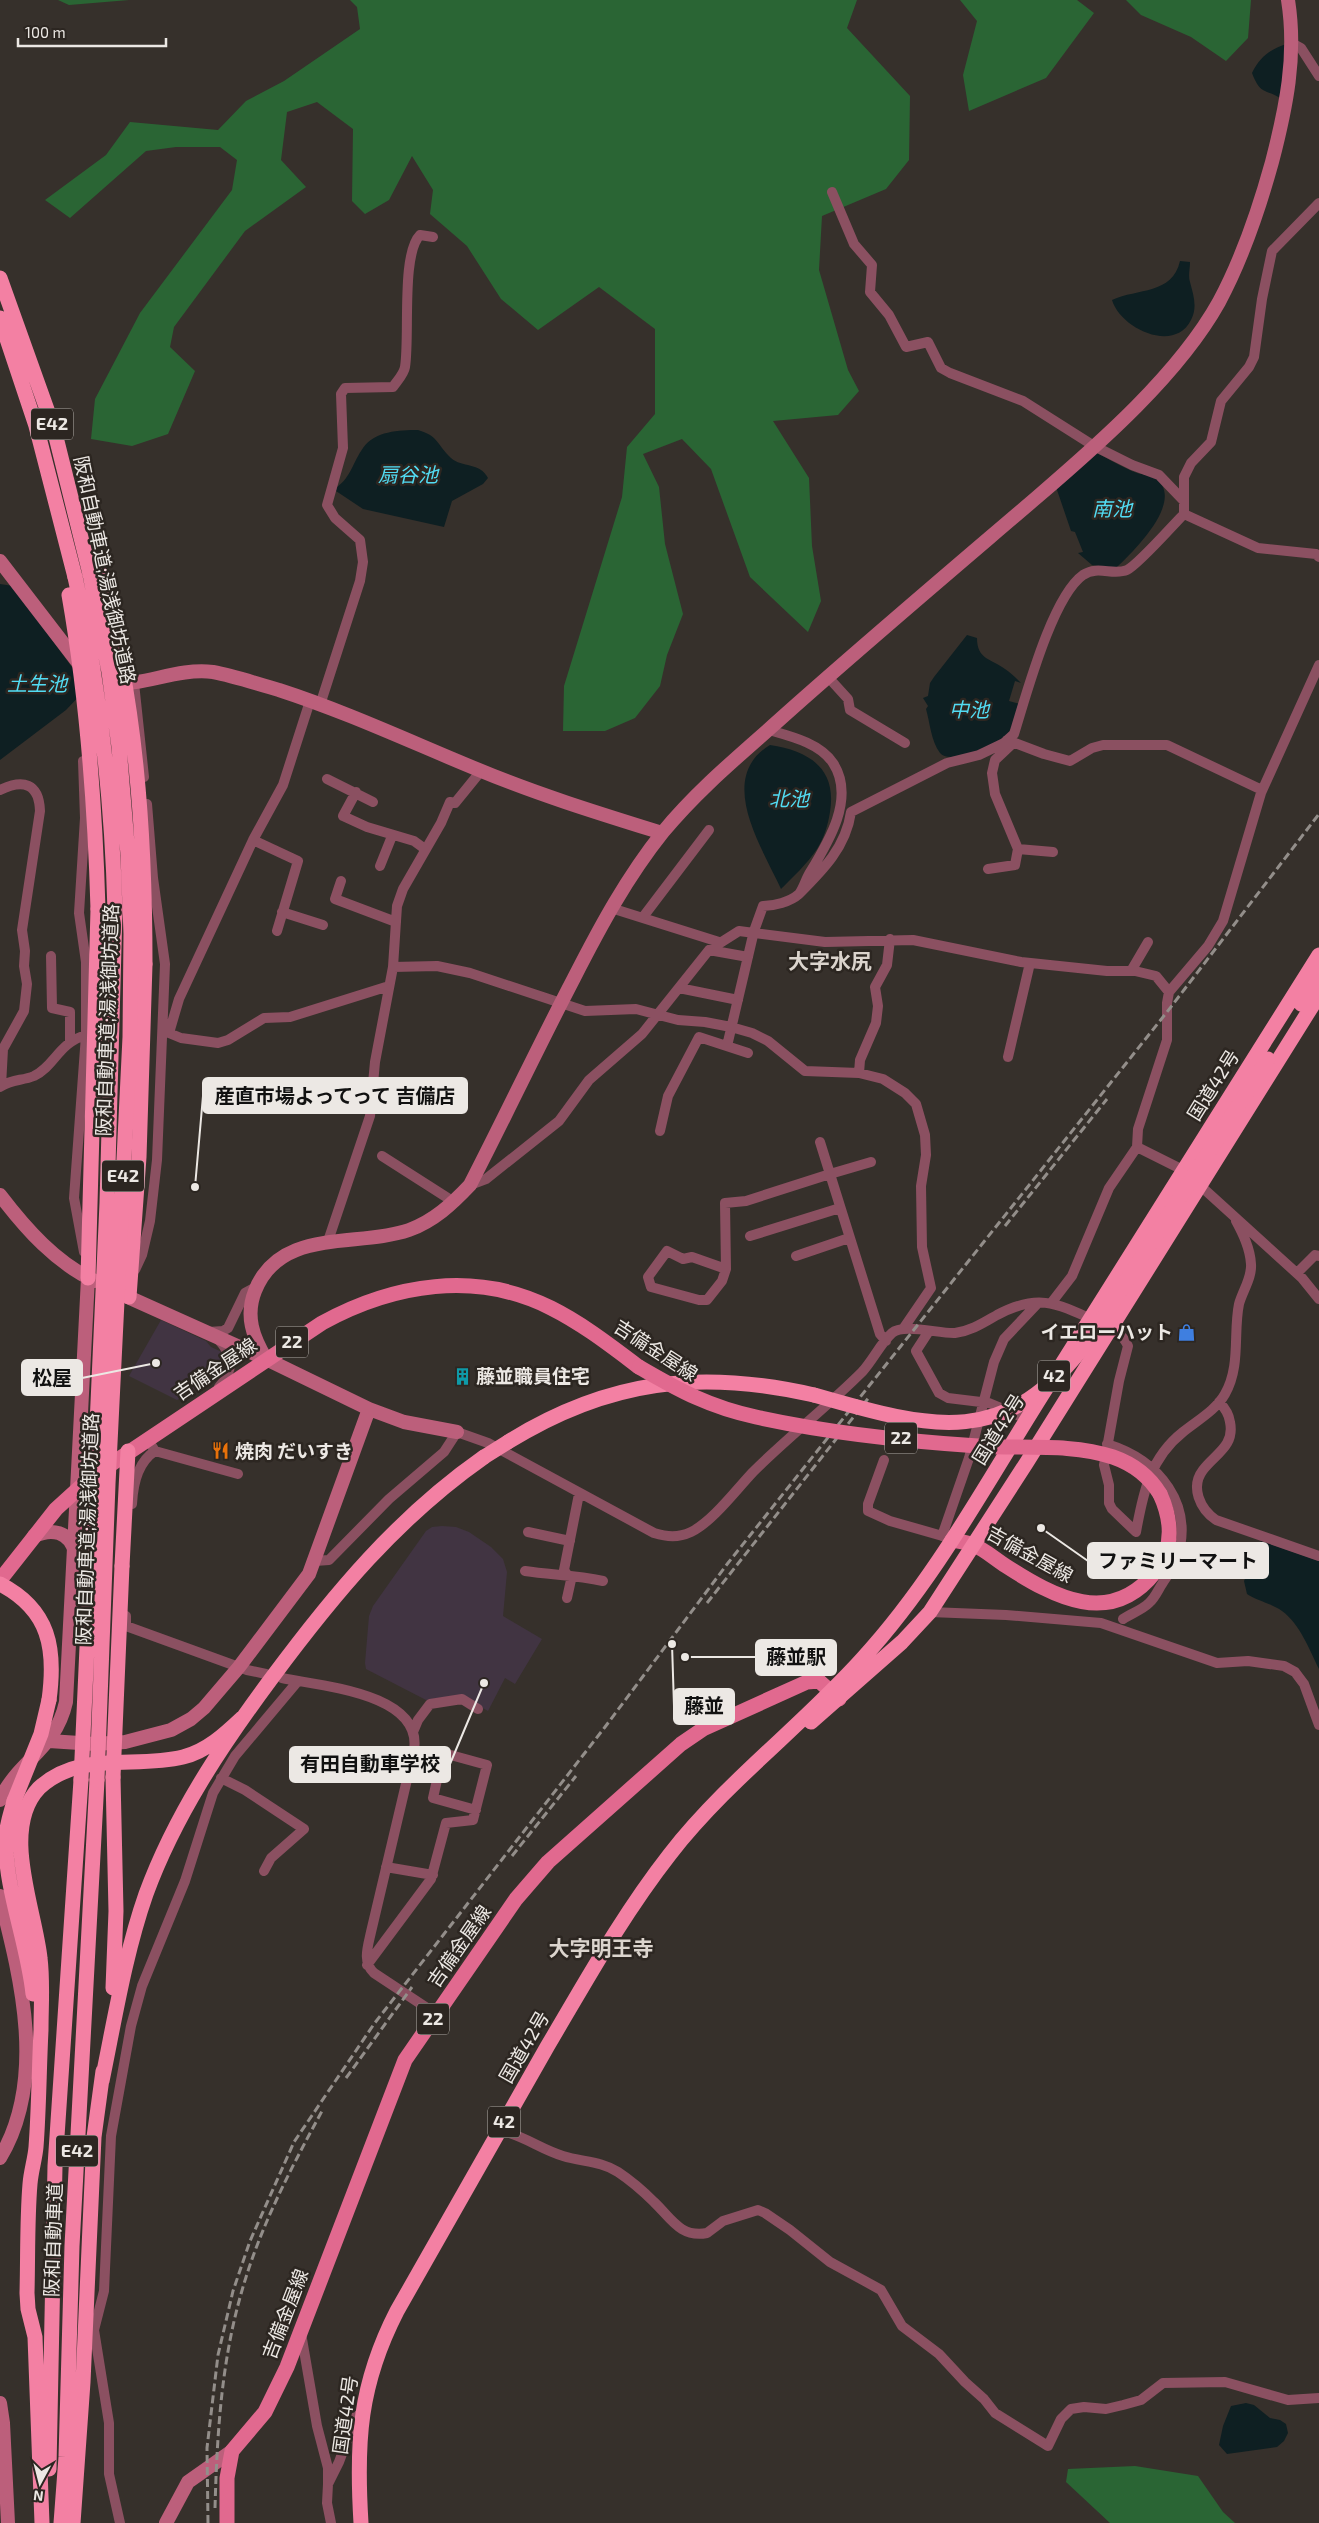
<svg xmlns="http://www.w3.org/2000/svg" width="1319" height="2523" font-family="'Exo 2','Noto Sans JP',sans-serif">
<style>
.commercial{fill:#413442}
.green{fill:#2a6534}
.water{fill:#0e1f22}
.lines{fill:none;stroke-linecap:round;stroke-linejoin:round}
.street{stroke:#8b5061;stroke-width:10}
.secondary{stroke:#bc5f7b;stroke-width:14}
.primary{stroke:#e1698f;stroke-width:15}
.highway{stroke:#f380a3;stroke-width:15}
.rail{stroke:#938e8a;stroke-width:3;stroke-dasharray:8 4;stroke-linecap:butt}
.primary-bridge{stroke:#e1698f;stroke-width:15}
.highway-bridge{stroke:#f380a3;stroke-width:15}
.labels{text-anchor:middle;stroke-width:5;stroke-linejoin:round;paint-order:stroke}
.shield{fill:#2c2621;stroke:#b2aeaa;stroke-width:1}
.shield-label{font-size:18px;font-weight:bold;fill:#ece8e4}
.street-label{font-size:19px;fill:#ece8e4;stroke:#2c2621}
.poi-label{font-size:19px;font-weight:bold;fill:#ece8e4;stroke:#2c2621;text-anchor:start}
.water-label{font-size:20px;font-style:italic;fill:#52dcf3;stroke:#2c2621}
.quarter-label{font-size:21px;font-weight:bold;fill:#dbd4cd;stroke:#2c2621}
.leader{fill:none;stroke:#ece8e4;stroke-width:2}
.callout-dot{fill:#ece8e4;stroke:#2c2621;stroke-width:2}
.callout{fill:#ece8e4;stroke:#ece8e4;stroke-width:2}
.callout-label{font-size:20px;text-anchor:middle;font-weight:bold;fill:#111}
</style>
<rect width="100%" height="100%" fill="#36302b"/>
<!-- commercial -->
<path class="commercial" d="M161,1320L206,1341L211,1347L224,1353L207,1382L177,1400L129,1376Z
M442,1526L456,1527L469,1532L491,1547L503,1559L507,1572L503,1616L542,1639L515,1684L505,1678L488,1711L459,1695L426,1700L366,1669L365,1663L369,1616L373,1606L426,1531L432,1527Z"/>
<!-- green -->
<path class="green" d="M58,0H129L69,5Z
M350,0H857L847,28L910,96L909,160L886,189L822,216L819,270L848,370L859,391L838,415L773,421L809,478L812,546L821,601L808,632L750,577L711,469L682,439L643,454L659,487L665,544L683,614L667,655L660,686L635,718L605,731H563L564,686L622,497L627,447L655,414V329L599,287L538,330L501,299L467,246L430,214L433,190L412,156L389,200L365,214L352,201L353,129L317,102L287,112L281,160L306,187L245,231L174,327L170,347L195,371L168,434L132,446L91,439L95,399L140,313L232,190L237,160L220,147H176L146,151L70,218L45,200L106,155L130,122L218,130L246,101L284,81L360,29L357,7Z
M960,0H1077L1094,13L1046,78L969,111L963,75L977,21Z
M1126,0H1251L1248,38L1226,61L1191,37L1141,15Z
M1135,2466L1198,2476L1223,2512L1235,2523H1110L1066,2482L1068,2469Z"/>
<!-- water -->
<path class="water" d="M1286,44L1281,99C1267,88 1261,97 1252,73C1260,57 1269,50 1286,44Z
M1180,261L1190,262C1190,269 1188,276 1190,282C1193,294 1198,307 1191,320C1174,354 1120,328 1112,300C1138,288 1172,295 1180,261Z
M418,430C439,436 437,445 451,458C462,468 480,462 488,478L483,484L452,501L444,527L363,509L336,491L337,487C351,477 353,462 363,448C375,431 399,430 418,430Z
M1095,452C1109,459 1123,468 1137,473C1143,475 1150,474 1155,478C1187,500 1132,553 1115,569L1092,565L1078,553L1083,552L1075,532L1071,531L1056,487Z
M0,584L13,586L87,688L66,710L0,760Z
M967,635L977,638C977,660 992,659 1005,669C1011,673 1016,678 1021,683L1015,681L1009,701L1020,704C1016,713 1014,726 1008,733C999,744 950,766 940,753C931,741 930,723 926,709L928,706L923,698L928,696L930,683L934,677Z
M770,745C810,751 837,769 830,812C828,825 824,838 817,849C807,864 793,877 781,889C763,849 715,778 770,745Z
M1261,1541L1319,1561V1669C1309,1649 1300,1624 1282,1611C1271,1603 1257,1601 1247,1594L1244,1581Z
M1246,2403L1254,2405L1270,2418L1280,2420L1286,2424L1288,2433L1284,2441L1277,2447L1227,2454L1219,2445L1223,2426L1231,2406Z"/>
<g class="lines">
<!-- street -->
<path class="street" d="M1292,43L1301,48L1319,76
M1184,501V477L1191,463L1211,442L1221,401L1249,367L1254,357L1262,299L1272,251L1319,203
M1184,514L1258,548L1316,554L1319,557
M828,677L848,699L850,710L905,743
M134,683L144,777
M320,705L360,581L363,562L360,540L335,518L327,505L343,448L341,394L345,388L393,387C397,381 404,374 405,367C410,337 401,254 420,235L433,237
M1007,740L1044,754L1070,761L1092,748L1103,745H1167L1262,790
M83,761L85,818L79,913L86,962V1035L74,1198L84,1252
M327,779L373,802
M0,790C23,779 39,783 40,811L22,930L25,951L24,966L27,984L24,1011L3,1049L1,1086
M356,792L343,816L367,827L414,841L425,849
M253,840L298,861L277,931
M1018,849L1053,852
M380,866L392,836
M988,869L1015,865L1018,849L995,794L992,773L995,760L1013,743
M341,881L335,899L396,922
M799,894C823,870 846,847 851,812L947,763L979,755L1004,743L1014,734C1026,696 1052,597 1083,575C1098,565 1113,576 1127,570C1138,565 1173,525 1184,514V501L1159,475L1132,465L1094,446L1023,401L950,373L941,368L928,342L906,347L889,315L870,292L872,265L854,244L832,192
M611,908L719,942
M282,912L323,925
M643,917L709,830
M709,950L748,957
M51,956L52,1008L70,1012V1042
M393,967L437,966L470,973L585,1011L636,1009L678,1020L705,1022L731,1027L752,1033L768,1041L805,1071L859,1073L883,1079L905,1093L916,1104L925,1135L926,1155L921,1186L922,1247L931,1288L903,1329
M1131,971L1148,942
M679,988L738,1000
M164,1031L181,1038L218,1043L228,1040L264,1018L290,1017L389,986
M169,1033L179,999L253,840L283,785L310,701
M727,1046L754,931L763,906C774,906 790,902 799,894C803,889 806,879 809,874C828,843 856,798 833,763C820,743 790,736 769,730
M1008,1057L1030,963
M859,1073L860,1060L876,1023L878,1006L875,987L887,965L890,939
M0,1087C11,1079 22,1081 34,1076C55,1066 58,1043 86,1035
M660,1131L668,1096L699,1037L748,1053
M820,1142L830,1174L871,1162
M1137,1147L1138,1129L1167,1040V1003L1169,992L1208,946L1223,921L1261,793L1319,665
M382,1156L454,1202
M470,1185L486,1179L559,1121L589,1080L642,1034L709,950L739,931L825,942L913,940L1021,962L1107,971H1135L1156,976L1169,992
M750,1236L840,1208
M328,1241L370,1116L375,1062L393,967L397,906L403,889L441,823L450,802L455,803L481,771
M796,1256L849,1238
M726,1269L692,1257L683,1259L667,1251L648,1277L651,1287L699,1300H707L722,1281L726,1269L725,1203L746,1201L830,1174L880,1334L886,1341
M135,1270L142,1255L150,1221L157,1160L165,964L153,878L147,804
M1297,1273L1315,1255L1319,1256
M1052,1302L1072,1276L1109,1188L1137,1147L1183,1170L1302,1278L1319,1299
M929,1331L916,1351L939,1393L948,1398L989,1403L1027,1419
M209,1332L223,1331L228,1328L245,1293L256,1287
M218,1339C233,1355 235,1370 219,1387
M1219,1402C1225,1408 1229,1414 1230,1422C1235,1446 1215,1454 1203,1470C1190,1487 1200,1509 1216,1520L1319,1556
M1107,1444C1159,1460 1196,1505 1176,1561C1172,1570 1167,1576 1162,1584C1158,1590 1155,1598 1149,1603C1142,1610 1132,1613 1123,1619
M155,1451L238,1474
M884,1460L868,1504V1511L890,1521L946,1537
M132,1504C133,1484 138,1462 155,1451L147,1438
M528,1532L570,1541
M1136,1532C1143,1493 1150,1458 1183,1432C1198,1420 1216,1410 1225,1394C1241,1366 1233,1333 1239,1304C1243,1290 1252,1278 1251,1264C1250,1248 1243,1234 1236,1221
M942,1536L969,1458L994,1362L1004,1339L1038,1303
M315,1561L329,1560L389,1499L444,1452L457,1432L488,1443L654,1533C667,1537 678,1538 691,1532C712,1522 736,1490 753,1472C788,1437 827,1407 862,1372C873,1360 880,1344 892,1333C903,1323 940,1334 955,1333C971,1331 983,1323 997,1315C1036,1294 1055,1302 1093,1320C1106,1326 1122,1331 1128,1346L1119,1381L1104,1465L1109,1485V1503L1112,1509L1136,1532
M525,1571C552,1575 576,1575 603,1581
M567,1598L571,1580L564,1570L579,1494
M930,1612L1006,1615L1101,1623L1217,1663L1248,1661L1284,1666L1295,1672L1304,1684L1319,1725
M126,1616V1626L247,1670L266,1674
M282,1678C320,1686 423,1693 414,1750L371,1932C368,1946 362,1962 374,1973L436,2014
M413,1732L418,1720L430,1704L462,1699L478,1709
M443,1753L433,1798L476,1810
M221,1778L245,1790L304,1829L271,1858L264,1871
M386,1867L433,1875
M367,1965L431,1879L446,1823L473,1820L487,1765L447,1754L414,1750
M499,2130C525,2136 540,2149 563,2156C582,2162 601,2161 618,2172C630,2180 644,2192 654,2202C671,2218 680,2238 707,2233L723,2221L758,2210L765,2213L790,2230L830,2262L881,2290L902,2326L939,2354L965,2382L984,2399L995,2413L1048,2446L1061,2419L1071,2409L1084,2407L1106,2409L1123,2405L1141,2400L1163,2383L1225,2382L1288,2400L1319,2398
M301,2333L317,2426L328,2468V2484
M120,2523L109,2474V2423L94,2330L104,2291L111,2136L131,2026L142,1986L185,1881L213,1793L235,1756L298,1681
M331,2523L327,2503L328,2484L339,2462L356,2416L362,2414"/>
<!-- secondary -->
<path class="secondary" d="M0,561L83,669
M116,684C149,684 178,668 213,672C235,676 257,684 279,690C347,712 413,743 479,770C539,795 601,814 662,833
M0,1195C26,1229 56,1263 95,1281
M119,1293L266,1359L369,1409L404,1422L457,1432
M266,1359C253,1337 245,1316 255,1291C280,1227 357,1248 409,1230C434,1221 452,1204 470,1185C505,1117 538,1047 574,978C600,927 627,877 663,832C700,787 745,751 787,713C869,640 953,569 1036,498C1099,444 1179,374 1219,302C1242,259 1259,209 1272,162C1286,108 1297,56 1288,0
M34,1536C52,1528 69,1531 75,1552
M49,1741L95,1744L125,1742L171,1730L191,1719L204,1708L239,1667L309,1574L369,1409
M0,1800C19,1759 55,1751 66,1702L88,1278
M0,1896C21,1979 47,2079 0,2158
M0,2403L3,2423L8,2523
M166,2523L188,2482L232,2451"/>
<!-- primary -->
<path class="primary" d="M952,1540C958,1541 965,1542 971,1544C983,1548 995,1559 1006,1566C1054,1597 1111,1628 1155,1572C1174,1548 1172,1520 1160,1494
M0,1580L56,1509L89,1479L322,1323C393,1284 476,1270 551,1308C583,1324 611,1346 639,1367
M227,2523V2478L232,2451L265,2412L287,2367L405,2060L516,1899L548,1862L681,1744L703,1729L807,1682L819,1681L839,1699"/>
<!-- highway -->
<path class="highway" d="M0,278L54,429L90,574
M0,318L36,426L75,577
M1301,1004L1319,976
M88,1278L98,909
M129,1297L139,1157L145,964
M1062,1364L1319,955
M508,1442C608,1380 700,1369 814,1395
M122,1566L128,1451
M0,1584C50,1610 56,1649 49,1700
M811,1722L902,1642L930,1612L1027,1462L1319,995
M14,1801C11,1813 6,1826 6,1839C4,1886 28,1944 33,1994
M113,1988L116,1911L113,1777
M102,2081C115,2018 125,1954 146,1894C175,1815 222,1745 271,1679C334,1594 397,1518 484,1457
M49,2469L55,2166L81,1780
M42,2523L35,2337L28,2309L27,2293C28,2257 27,2220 30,2184C31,2171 35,2159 36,2147C39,2108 39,2069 41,2030C41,2006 43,1982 40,1958C35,1909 0,1829 39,1788C80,1750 135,1769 183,1757C207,1751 225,1734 242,1718
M61,2523L66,2457L72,2246L97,1780
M73,2523L83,2382L94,2137L103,2071
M361,2523C356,2442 359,2385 397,2311C447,2222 497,2134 547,2047C586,1981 623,1914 670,1854C727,1781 802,1726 863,1658C938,1576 990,1476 1049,1384"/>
<!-- rail -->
<path class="rail" d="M1005,1226L1107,1099
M707,1603L870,1396
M512,1856L576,1776
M346,2078L412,1987
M215,2508C217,2436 221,2364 241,2294C259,2229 290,2170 322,2111
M208,2523L207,2448L218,2355L233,2291L250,2241L294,2142L374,2024L605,1727L728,1563L1167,1012L1319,814"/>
<!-- primary-bridge -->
<path class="primary-bridge" d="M639,1367C680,1391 710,1407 756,1417C828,1433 904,1441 978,1446C1022,1449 1070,1443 1113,1457C1133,1464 1149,1476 1160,1494"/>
<!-- highway-bridge -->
<path class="highway-bridge" d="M100,572C136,699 145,832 145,964
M90,574L109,672L119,747L128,855L131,934L130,1037L108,1484L97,1780
M75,577C100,686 112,799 115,911L107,1203L81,1780
M69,595C87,698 95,804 98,909
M814,1395C932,1429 1007,1451 1090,1338L1268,1059
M484,1457L508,1442
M113,1777L122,1566
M14,1801L41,1734L49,1700"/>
</g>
<!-- icons -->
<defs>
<symbol id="shop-bare" viewBox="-9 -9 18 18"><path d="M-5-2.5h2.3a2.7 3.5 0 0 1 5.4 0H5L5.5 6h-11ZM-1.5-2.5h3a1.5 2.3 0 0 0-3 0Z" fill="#3f7fe0" stroke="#2c2621" stroke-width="2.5" paint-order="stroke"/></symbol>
<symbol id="building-bare" viewBox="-9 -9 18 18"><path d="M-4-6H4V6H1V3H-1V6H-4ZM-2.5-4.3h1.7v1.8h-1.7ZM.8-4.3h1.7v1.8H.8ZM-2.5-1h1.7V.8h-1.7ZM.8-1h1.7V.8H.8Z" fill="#0f9aa8" stroke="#2c2621" stroke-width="2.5" paint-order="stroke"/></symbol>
<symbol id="restaurant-bare" viewBox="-9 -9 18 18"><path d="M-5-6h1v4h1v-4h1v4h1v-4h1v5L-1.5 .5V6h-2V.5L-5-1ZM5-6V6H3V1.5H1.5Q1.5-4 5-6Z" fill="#e8710a" stroke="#2c2621" stroke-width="2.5" paint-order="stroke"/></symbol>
</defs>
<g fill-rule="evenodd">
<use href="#shop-bare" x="1174" y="1320" width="25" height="25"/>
<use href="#building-bare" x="450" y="1364" width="25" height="25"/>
<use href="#restaurant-bare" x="208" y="1438" width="25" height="25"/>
</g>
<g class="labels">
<!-- shield labels -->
<g class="shield">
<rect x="31" y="408.5" width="42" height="31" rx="4"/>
<rect x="102" y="1160.5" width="42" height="31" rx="4"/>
<rect x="276" y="1326.5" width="32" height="31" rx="4"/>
<rect x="1038" y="1360.5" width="32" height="31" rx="4"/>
<rect x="885" y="1422.5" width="32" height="31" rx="4"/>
<rect x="417" y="2003.5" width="32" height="31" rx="4"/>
<rect x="488" y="2106.5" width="32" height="31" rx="4"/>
<rect x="56" y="2135.5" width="42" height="31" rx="4"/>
</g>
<g class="shield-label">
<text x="52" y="430">E42</text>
<text x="123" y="1182">E42</text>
<text x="292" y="1348">22</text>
<text x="1054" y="1382">42</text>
<text x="901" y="1444">22</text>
<text x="433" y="2025">22</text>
<text x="504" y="2128">42</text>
<text x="77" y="2157">E42</text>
</g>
<!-- street labels -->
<g class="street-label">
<text transform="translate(105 570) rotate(78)" y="7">阪和自動車道;湯浅御坊道路</text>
<text transform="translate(107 1020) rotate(-88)" y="7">阪和自動車道;湯浅御坊道路</text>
<text transform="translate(1213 1085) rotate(-58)" y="7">国道42号</text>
<text transform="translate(656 1350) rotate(33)" y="7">吉備金屋線</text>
<text transform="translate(215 1369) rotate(-34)" y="7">吉備金屋線</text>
<text transform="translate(998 1429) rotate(-58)" y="7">国道42号</text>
<text transform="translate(87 1529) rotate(-88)" y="7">阪和自動車道;湯浅御坊道路</text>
<text transform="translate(1030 1554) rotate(29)" y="7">吉備金屋線</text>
<text transform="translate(459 1946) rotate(-55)" y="7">吉備金屋線</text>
<text transform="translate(524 2047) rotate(-60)" y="7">国道42号</text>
<text transform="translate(53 2240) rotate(-88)" y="7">阪和自動車道</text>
<text transform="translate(285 2314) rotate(-69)" y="7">吉備金屋線</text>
<text transform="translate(345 2415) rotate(-82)" y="7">国道42号</text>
</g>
<!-- poi labels -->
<g class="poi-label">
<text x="1173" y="1339" text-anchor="end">イエローハット</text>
<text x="476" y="1383">藤並職員住宅</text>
<text x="235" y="1458">焼肉 だいすき</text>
</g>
<!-- water labels -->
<g class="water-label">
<text x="408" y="482">扇谷池</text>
<text x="1112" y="516">南池</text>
<text x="37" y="691">土生池</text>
<text x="969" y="717">中池</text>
<text x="789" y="806">北池</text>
</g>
<!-- quarter labels -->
<g class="quarter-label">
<text x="830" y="969">大字水尻</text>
<text x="601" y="1956">大字明王寺</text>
</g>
</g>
<!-- callouts -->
<path class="leader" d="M195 1187L203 1096M156 1363L82 1378M1041 1528L1088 1561M685 1657L756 1657M672 1644L674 1706M484 1683L450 1764"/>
<g class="callout-dot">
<circle cx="195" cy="1187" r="5"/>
<circle cx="156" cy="1363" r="5"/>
<circle cx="1041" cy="1528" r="5"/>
<circle cx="685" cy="1657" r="5"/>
<circle cx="672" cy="1644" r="5"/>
<circle cx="484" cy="1683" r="5"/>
</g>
<g class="callout">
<rect x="203" y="1078" width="264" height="35" rx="5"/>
<rect x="22" y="1360" width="60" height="35" rx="5"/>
<rect x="1088" y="1543" width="180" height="35" rx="5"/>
<rect x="756" y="1640" width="80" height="35" rx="5"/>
<rect x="674" y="1689" width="60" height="35" rx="5"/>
<rect x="290" y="1747" width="160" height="35" rx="5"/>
</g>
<g class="callout-label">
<text x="335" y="1103">産直市場よってって 吉備店</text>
<text x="52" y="1385">松屋</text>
<text x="1178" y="1568">ファミリーマート</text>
<text x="796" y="1664">藤並駅</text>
<text x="704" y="1713">藤並</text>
<text x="370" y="1771">有田自動車学校</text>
</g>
<!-- north arrow -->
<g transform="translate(40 2483) rotate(187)" stroke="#2c2621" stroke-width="4" paint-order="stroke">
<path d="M0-4L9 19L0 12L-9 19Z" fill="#ece8e4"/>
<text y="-8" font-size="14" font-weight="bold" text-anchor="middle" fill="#ece8e4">N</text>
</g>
<!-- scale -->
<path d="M18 38v8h148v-8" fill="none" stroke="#ece8e4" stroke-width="2.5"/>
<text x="25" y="38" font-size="15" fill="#ece8e4" stroke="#2c2621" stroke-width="4" paint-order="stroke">100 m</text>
</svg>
